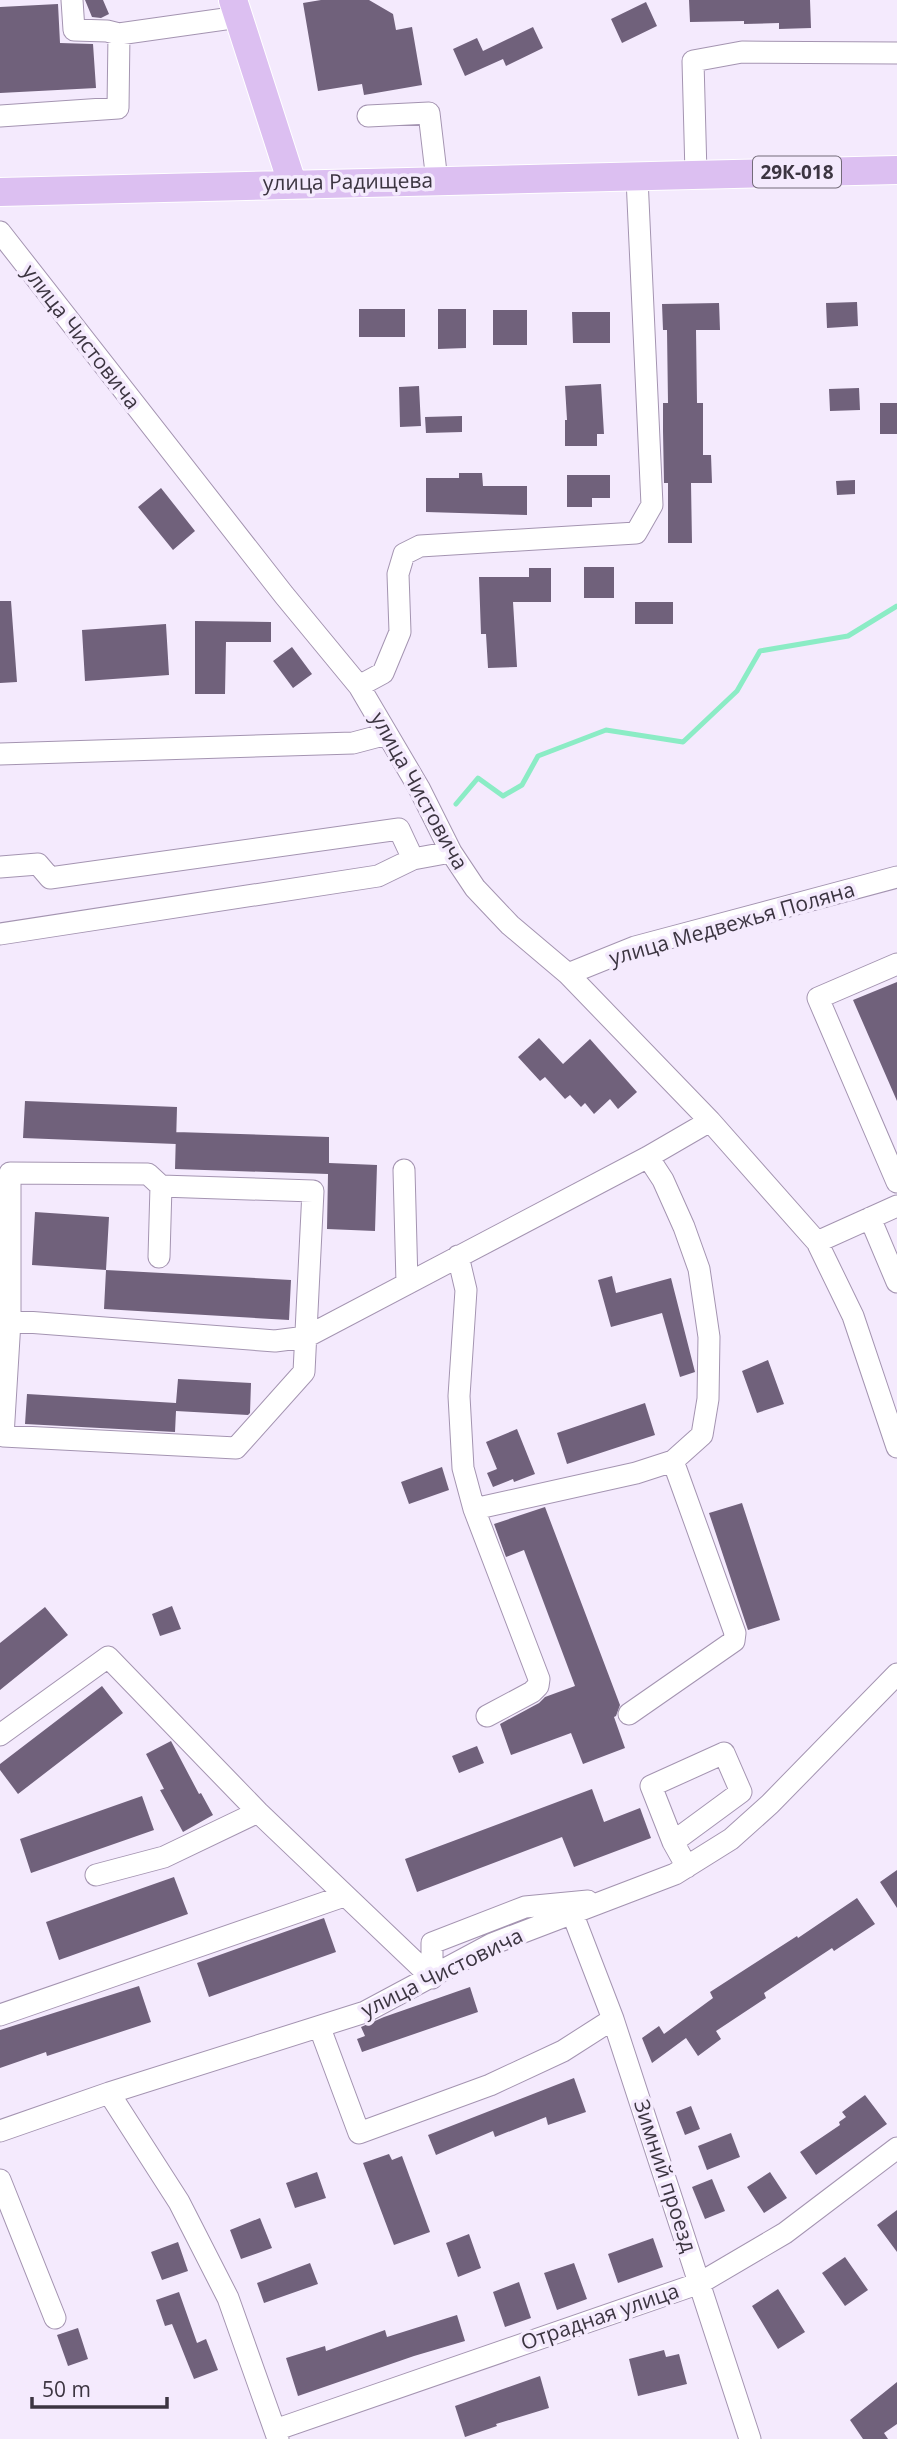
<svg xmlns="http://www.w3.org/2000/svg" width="897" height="2439" font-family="'Open Sans',sans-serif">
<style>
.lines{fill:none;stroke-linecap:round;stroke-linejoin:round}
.stream{stroke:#8becc5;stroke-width:5}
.building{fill:#70617b}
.minor-casing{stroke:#a494b1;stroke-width:23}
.major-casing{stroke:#fff;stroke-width:30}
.minor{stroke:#fff;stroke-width:21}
.major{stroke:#dcbff1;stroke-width:28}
.labels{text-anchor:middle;stroke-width:7;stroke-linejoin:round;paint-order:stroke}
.shield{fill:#f4eafd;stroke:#736b79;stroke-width:2}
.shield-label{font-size:19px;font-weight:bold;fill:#3c3541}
.street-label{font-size:21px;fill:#3c3541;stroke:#f4eafd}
</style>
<rect width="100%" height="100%" fill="#f4eafd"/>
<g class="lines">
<!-- stream -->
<path class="stream" d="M456,804L478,778L503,796L522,785L538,756L606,730L683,742L737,691L760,651L848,636L897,606"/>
</g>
<!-- building -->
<path class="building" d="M85,0H103L109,14L101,18L92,17Z
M321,0H369L393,14L396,30L412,27L422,85L364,95L362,84L318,91L303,3Z
M689,0H810L811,28L779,29V23L744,24V21L690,22Z
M646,2L657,26L622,43L611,19Z
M58,4L60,43L93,44L96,88L0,93V7Z
M533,27L543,48L506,66L503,59L465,76L453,49L477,38L483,51Z
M857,302L858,326L827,328L826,303Z
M719,303L720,330H696L697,403H703V455H711L712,483H691L692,543H668V483H664L663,431V403H668L667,330H663L662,304Z
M359,309H405V337H359Z
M438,309H466V348L438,349Z
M493,310H527V345H493Z
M572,312H610V343H573Z
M601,384L604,434H597V446H565V420H567L565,386Z
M419,386L421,426L400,427L399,387Z
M859,388L860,410L830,411L829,389Z
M880,403H897V434H880Z
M462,416V432L426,433L425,417Z
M459,473H482L483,486H527V515L426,512V478H459Z
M567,475H610V498H592V507H567Z
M855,480V494L837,495L836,481Z
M161,488L195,531L173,550L138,507Z
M584,567H614V598H584Z
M529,568H551V602H513L517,667L488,668L486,634H481L479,577H529Z
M0,601H11L17,682L0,683Z
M635,602H673V624H635Z
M195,621L271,622V642H226L225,694H195Z
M166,624L169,675L85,681L82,630Z
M292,647L312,674L293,688L273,661Z
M897,982V1101L853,1000Z
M539,1038L563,1064L590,1039L637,1092L618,1109L610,1099L594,1114L585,1103L581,1107L570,1095L565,1099L545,1077L540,1081L518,1057Z
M25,1101L177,1107L176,1144L23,1138Z
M176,1132L329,1137V1163L377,1165L375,1231L327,1229L328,1174L175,1169Z
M35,1212L109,1217L106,1270L32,1265Z
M106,1270L291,1280L289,1320L104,1309Z
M612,1276L616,1293L671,1278L695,1372L680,1377L662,1313L611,1327L598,1280Z
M768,1360L784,1404L757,1413L742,1371Z
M178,1379L251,1383L250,1413L248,1415L176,1411L175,1432L25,1424L27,1394L176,1403Z
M645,1403L655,1435L567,1464L557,1433Z
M517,1429L535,1474L514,1482L513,1479L493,1487L487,1473L497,1469L486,1442Z
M442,1467L449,1490L409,1504L401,1482Z
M742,1503L780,1620L748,1630L709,1513Z
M545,1507L620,1705L616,1716L614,1717L625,1748L583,1764L571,1733L511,1755L500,1724L539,1703L545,1697L575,1686L524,1550L506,1557L494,1524Z
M172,1606L181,1629L160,1636L152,1614Z
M45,1607L68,1635L0,1690V1643Z
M102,1686L123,1713L18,1794L0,1770V1764Z
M171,1741L199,1794L201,1793L213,1815L183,1832L160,1790L164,1789L146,1754Z
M477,1746L484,1763L459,1773L452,1756Z
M592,1789L604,1822L640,1808L651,1838L574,1867L562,1837L417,1892L405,1859Z
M142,1796L154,1830L31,1873L20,1839Z
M897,1870V1908L880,1882Z
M174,1877L188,1914L59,1960L46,1922Z
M857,1898L875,1924L834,1951L832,1948L764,1993L766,1998L716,2031L721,2039L698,2056L686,2038L652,2063L642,2038L659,2026L664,2034L713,1998L710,1992L797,1936L798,1938Z
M324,1918L336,1952L209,1997L197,1963Z
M139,1986L151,2022L47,2056L46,2052L0,2068V2030Z
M470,1987L478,2012L362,2052L357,2039L365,2036L361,2027L384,2017Z
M574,2078L586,2112L548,2125L546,2117L495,2137L493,2131L436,2155L428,2135Z
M865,2095L887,2124L816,2175L800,2152L840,2125L839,2122L846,2117L842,2112Z
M691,2106L700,2129L685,2135L676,2112Z
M731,2133L740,2157L707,2170L698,2146Z
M389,2154L392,2160L402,2156L430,2232L394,2245L363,2163Z
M317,2172L326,2198L295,2208L286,2183Z
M770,2172L787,2198L764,2213L747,2187Z
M712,2179L725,2211L705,2219L692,2187Z
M897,2210V2252L877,2225Z
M260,2218L272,2248L241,2259L230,2230Z
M469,2234L481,2268L458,2277L446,2243Z
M653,2238L663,2267L618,2283L608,2254Z
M178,2242L188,2271L162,2280L151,2252Z
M845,2257L868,2290L845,2306L822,2273Z
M310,2263L318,2284L264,2303L257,2283Z
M574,2263L587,2299L557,2310L544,2273Z
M519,2282L531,2318L505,2327L493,2292Z
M778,2289L805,2332L778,2349L752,2306Z
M179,2292L197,2343L206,2339L218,2370L194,2379L172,2324L165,2326L156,2300Z
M457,2315L465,2341L414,2356L298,2396L286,2358L325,2346L326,2351L385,2330L387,2337Z
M78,2328L88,2359L68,2366L57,2335Z
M664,2350L666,2357L679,2354L687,2384L638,2396L629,2359Z
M540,2376L549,2408L496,2424L497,2426L465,2437L455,2406Z
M897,2382V2424L884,2433L888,2439H863L850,2420Z"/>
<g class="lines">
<defs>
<path id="minor" d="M72,0L74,30L107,31L119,34L239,17
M0,116L118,108L119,34
M368,116L429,113L437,181
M696,174L693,61L742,52L897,53
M0,232L284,595L359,686L419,788L451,852L475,888L510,925L568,974L710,1121L817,1242L853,1316L897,1447
M359,686L383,673L400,632L398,574L404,554L420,546L636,533L652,505L637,178
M0,754L353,743L387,734
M0,867L38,864L50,878L399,829L413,859
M0,934L378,876L413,859L451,852
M897,964L818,998L897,1182
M568,974L635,947L897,877
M404,1170L407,1283
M10,1173L148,1174L161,1186L313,1191L304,1372L236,1448L3,1436L10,1321Z
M870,1218L897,1282
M817,1242L897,1206
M458,1256L466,1290L459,1396L463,1468L474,1509L539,1679L538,1686L532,1692L487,1716
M159,1257L161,1186
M0,1320L275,1341L306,1337L648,1157L710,1121
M474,1509L636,1473L673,1461L702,1435L708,1399L709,1337L699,1269L684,1227L663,1180L648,1157
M629,1714L734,1641L735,1633L673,1461
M0,1735L108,1657L258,1812L432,1978
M673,1842L741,1792L724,1753L651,1786L673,1842L687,1867
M96,1875L164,1857L258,1812
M573,1915L613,2019L750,2439
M432,1978V1943L525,1907L588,1901
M0,2015L344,1896
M321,2031L359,2133L490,2085L563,2051L613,2019
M109,2093L179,2202L228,2298L278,2439
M0,2131L109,2093L365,2012L492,1944L675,1874L731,1839L770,1804L897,1674
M0,2180L55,2318
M275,2430L700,2283L785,2233L897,2148"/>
<path id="major" d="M233,0L292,183
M0,192C299,184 598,176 897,170"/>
</defs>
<!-- minor casing -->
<use href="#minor" class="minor-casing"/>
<!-- major casing -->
<use href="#major" class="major-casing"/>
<!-- minor -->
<use href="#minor" class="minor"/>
<!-- major -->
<use href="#major" class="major"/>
</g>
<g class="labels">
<!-- shield labels -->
<rect class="shield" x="753" y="156.5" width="88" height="31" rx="5"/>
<g class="shield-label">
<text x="797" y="179">29К-018</text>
</g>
<!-- street labels -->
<g class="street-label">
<text transform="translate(348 182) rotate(-1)" y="7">улица Радищева</text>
<text transform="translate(81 337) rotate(52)" y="7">улица Чистовича</text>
<text transform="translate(419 791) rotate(61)" y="7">улица Чистовича</text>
<text transform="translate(732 924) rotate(-16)" y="7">улица Медвежья Поляна</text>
<text transform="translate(442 1973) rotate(-26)" y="7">улица Чистовича</text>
<text transform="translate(665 2176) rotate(72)" y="7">Зимний проезд</text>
<text transform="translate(600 2317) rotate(-19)" y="7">Отрадная улица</text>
</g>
</g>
<!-- scale -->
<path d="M32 2397v10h135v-10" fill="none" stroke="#3c3541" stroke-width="3.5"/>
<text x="42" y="2397" font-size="21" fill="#3c3541" stroke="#f4eafd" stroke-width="5" paint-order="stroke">50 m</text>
</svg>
